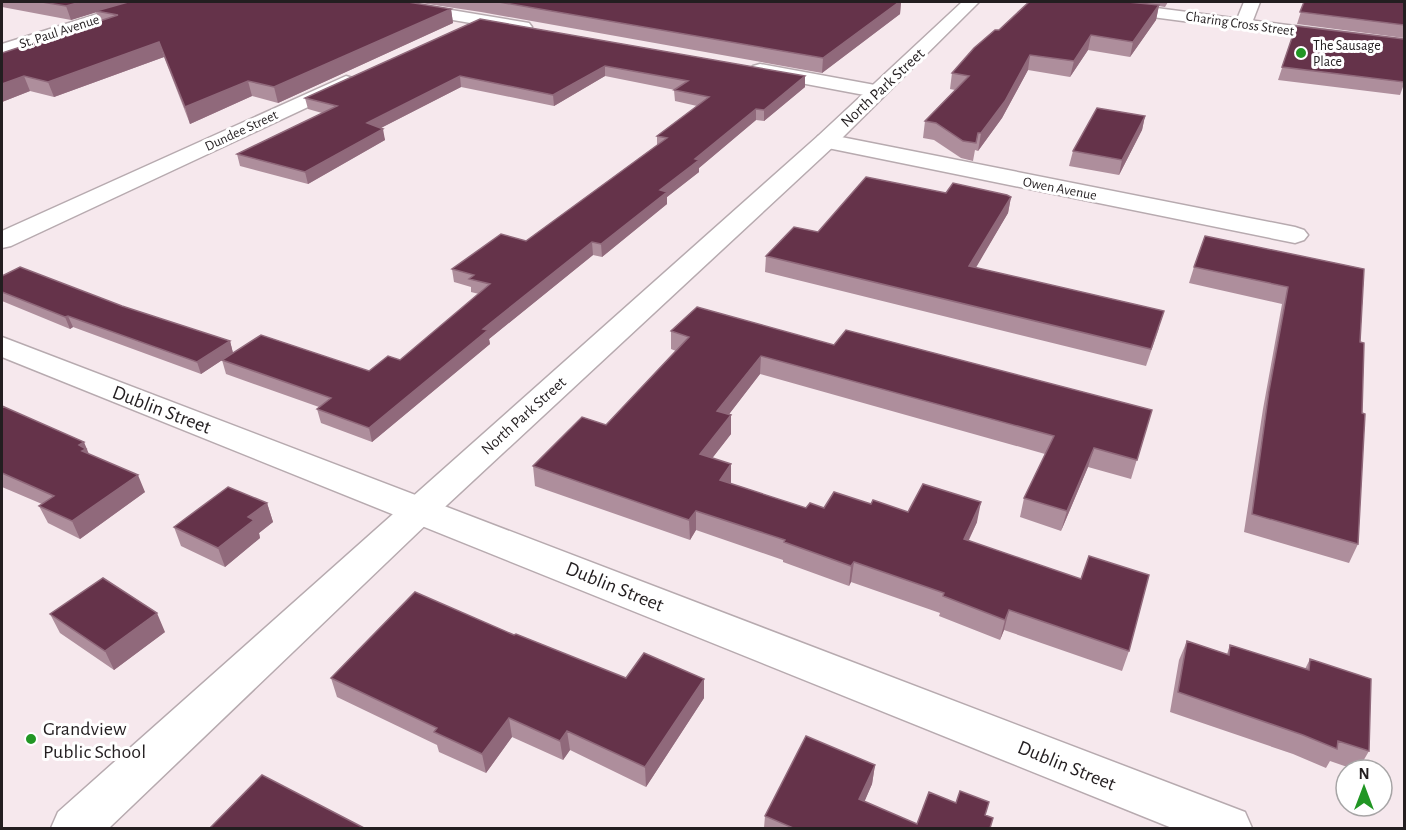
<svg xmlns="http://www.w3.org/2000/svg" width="1406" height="830" font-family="'Alegreya Sans',sans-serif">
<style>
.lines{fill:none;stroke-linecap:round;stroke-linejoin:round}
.street-casing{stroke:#b7aaaf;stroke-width:3}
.secondary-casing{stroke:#b7aaaf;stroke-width:3}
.street{fill:#fff;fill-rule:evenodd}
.secondary{fill:#fff;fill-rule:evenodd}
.wall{fill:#ae8e9c}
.shaded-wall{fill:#90697b}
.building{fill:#65334a;stroke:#90697b;stroke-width:1.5}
.poi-dot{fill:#219624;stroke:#fff;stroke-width:2}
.labels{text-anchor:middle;stroke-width:6;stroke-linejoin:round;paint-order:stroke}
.far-street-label{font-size:14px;fill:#231e20;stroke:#fff}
.far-poi-label{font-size:14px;fill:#231e20;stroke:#fff;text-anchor:start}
.street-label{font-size:16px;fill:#231e20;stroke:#fff}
.near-street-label{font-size:20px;fill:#231e20;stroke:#fff}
.near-poi-label{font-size:20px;fill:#231e20;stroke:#fff;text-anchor:start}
</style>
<rect width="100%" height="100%" fill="#f6e8ed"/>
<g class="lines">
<defs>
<path id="street" d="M369,2H403L529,23L532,27L529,31L523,32L377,7Z
M1244,2H1260L1250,28H1238L1235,24Z
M760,64L875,85L882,87L885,91L882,95L875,97L753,74L750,70L753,66Z
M346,76L353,78L356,82L353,86L11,246L2,248V231Z
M826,134L1295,227L1304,230L1308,235L1304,240L1295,243L818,146L815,141L818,136Z
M2,337L1245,812L1252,828H1172L2,357Z"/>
<path id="secondary" d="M136,2H159L157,5L2,55V44Z
M962,2H979L834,146L433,518L109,828H51L58,812L818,136Z
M1068,2H1110L1404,40V50L1076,7Z"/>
</defs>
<!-- street casing -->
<use href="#street" class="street-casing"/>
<!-- secondary casing -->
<use href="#secondary" class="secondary-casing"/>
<!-- street -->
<use href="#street" class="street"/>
<!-- secondary -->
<use href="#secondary" class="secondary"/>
</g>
<!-- wall -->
<path class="wall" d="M2,2H408L451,9L453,23L278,103L252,96L190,124L164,57L54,97L30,91L2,102V53L99,21L96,12L71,20L2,7Z
M414,2H901L900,14L822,73L481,12Z
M1029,2H1168L1165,7L1159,6L1156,20L1130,57L1088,50L1070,77L1028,70L1002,118L978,151L975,150L973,161L961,158L934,140L923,138L925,121L955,90L950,89L952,73L999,30Z
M1304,2H1404V39V38L1297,24Z
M480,19L805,76V87L764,121L756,120L699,168V172L667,197V204L602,257L593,255L489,339L490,344L372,442L321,423L317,409L319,407L226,374L222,360L201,374L73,327L70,329L2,301V276L122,306L230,341L233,353L369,371L400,360L479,294L471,292V287L454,282L452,269L526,241L657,145V136L697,106L675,101L674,90H675L605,76L554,106L461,87L381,128L385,140L308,184L240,166L237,154L322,113L308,109L305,98Z
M1296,26L1404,39V84L1400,95L1278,80Z
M1145,116L1142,130L1119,175L1069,166L1073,151Z
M946,193L1011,197L1008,213L975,268L1159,328L1146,366L765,272L766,256L818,232Z
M1194,267L1364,269L1360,342L1358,544L1349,563L1244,532L1263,409L1282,304L1189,283Z
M671,331L834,345L1152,410L1131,479L1088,467L1061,531L1020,517L1024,498L1045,454L760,374L729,414L731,434L712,458L731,484L806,508L871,504L908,512L977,522L969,540L1129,651L1122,671L1004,630L1000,640L939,616L940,613L851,582L849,586L783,562V560L696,530L690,540L535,486L533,466L606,425L676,351L671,349Z
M2,406L89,455L145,492L80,539L48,523L39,506L42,504L2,487Z
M267,503L273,522L259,533L260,538L225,567L181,546L174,527Z
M50,614L165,632L114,670L60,633Z
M514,635L626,678L704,698L646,787L570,750L563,760L512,737L486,773L439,752L437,745L337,697L331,678Z
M1187,641L1227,654L1230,645L1305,669L1310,659L1369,751L1358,770H1356L1330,761L1326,768L1293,754L1170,712L1179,660Z
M875,765L872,784L864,802L917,824L985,815L990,828H764L765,816Z"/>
<!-- shaded-wall -->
<path class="shaded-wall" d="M81,2H130L71,20L66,6Z
M899,2H901L900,14L822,73L823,58Z
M1159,5L1156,20L1130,57L1133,42Z
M451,9L453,23L278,103L274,87Z
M1091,35L1088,50L1070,77L1074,61Z
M159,42L164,57L54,97L48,82Z
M1030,55L1028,70L1002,118L978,151L981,133Z
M605,66V76L554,106L553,95Z
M24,76L30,91L2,102V84Z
M460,76L461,87L369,134L367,123Z
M805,76V87L764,121V110Z
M248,81L252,96L190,124L185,107Z
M756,109V120L699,168V172L667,197V204L602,257L601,244L695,159Z
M1145,116L1142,130L1119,175L1122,160Z
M383,129L385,140L308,184L305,172Z
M1011,197L1008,213L967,283L969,266Z
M592,242L593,255L489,339L490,344L372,442L369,428L483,329Z
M68,316L73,327L70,329L65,317Z
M230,341L233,353L201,374L197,362Z
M761,356L760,374L717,430V411Z
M731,415V434L700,474V454Z
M84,442L91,459L86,462L79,445Z
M1094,448L1088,467L1061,531L1067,511Z
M731,464V484L720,480Z
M138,475L145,492L80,539L72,521Z
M981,502L977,522L960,558L964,539Z
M267,503L273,522L259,533L260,538L225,567L218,548L248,517Z
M696,511V530L690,540L689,520Z
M854,562L851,582L849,586L851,566Z
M1009,610L1004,630L1000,640L1005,620Z
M157,613L165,632L114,670L105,651Z
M704,679V698L646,787L645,767Z
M509,718L512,737L486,773L482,754Z
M567,731L570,750L563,760L560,741Z
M875,765L872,784L857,819L859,799Z"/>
<!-- building -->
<path class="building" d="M42,2H81L66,6Z
M128,2H408L451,9L274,87L248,81L185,107L159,42L48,82L24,76L2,84V53L118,15L96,11Z
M499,2H899L823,58Z
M1029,2H1128L1159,5L1133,42L1091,35L1074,61L1030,55L1005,101L981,133H978L976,143L963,141L936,123L925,121L969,76L952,73L974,48L995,30H999Z
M1304,2H1404V25L1300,12Z
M480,19L805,76L764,110L756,109L695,159L699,160L660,190L667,192L601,244L592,242L483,329L488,330L369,428L317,409L331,398L222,360L261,335L369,371L388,356L400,360L490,284L469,279L474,275L452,269L501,234L526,241L667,138L657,136L709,97L674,90L688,81L605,66L553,95L460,76L367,123L383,129L305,172L237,154L337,106L305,98Z
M1296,26L1404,39V82L1282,67Z
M1097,108L1145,116L1122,160L1073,151Z
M866,177L946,193L953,183L1007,195L1011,197L969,266L1164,311L1151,349L766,256L794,227L818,232Z
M1205,236L1364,269L1360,342L1364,343L1362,413L1365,414L1358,544L1252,514L1269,391L1288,287L1194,267Z
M20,267L122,306L230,341L197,362L68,316L65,317L2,292V276Z
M697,307L834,345L846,330L1152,410L1137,460L1094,448L1067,511L1024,498L1054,436L761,356L717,411L731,415L700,454L731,464L720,480L806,508L810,503L824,508L834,492L871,504L873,500L908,512L923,484L981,502L964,539L1081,579L1089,556L1149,575L1129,651L1009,610L1005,620L943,596L944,593L854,562L851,566L784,542L785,540L696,511L689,520L533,466L582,417L606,425L689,337L671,331Z
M2,406L84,442L79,445L86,449L82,451L138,475L72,521L39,506L54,496L2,473Z
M228,487L267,503L248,517L254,520L218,548L174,527Z
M103,578L157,613L105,651L50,614Z
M415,592L514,635L516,634L626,678L644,653L704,679L645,767L567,731L560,741L509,718L482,754L434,732L437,728L331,678Z
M1187,641L1229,655L1230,645L1309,670L1310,659L1371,679L1369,751L1338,741L1337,749L1303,735L1178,692Z
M806,736L875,765L859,799L917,824L929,792L956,803L960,791L989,802L985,815L993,818L990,828H793L765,816Z
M262,775L364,828H210Z"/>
<!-- markers -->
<g class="poi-dot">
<circle cx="1301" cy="53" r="6"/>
<circle cx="31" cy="739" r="6"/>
</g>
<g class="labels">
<!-- far-street labels -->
<g class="far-street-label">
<text transform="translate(1240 23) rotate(8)" y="5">Charing Cross Street</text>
<text transform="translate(59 31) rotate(-18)" y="5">St. Paul Avenue</text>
<text transform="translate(241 130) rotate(-25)" y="5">Dundee Street</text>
<text transform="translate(1060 188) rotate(11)" y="5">Owen Avenue</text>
</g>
<!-- far-poi labels -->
<g class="far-poi-label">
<text x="1313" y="50">The Sausage<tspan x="1313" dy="16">Place</tspan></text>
</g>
<!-- street labels -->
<g class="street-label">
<text transform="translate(882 87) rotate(-43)" y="6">North Park Street</text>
<text transform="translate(523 415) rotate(-42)" y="6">North Park Street</text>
</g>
<!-- near-street labels -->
<g class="near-street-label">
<text transform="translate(162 409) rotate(21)" y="7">Dublin Street</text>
<text transform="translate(615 586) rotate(22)" y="7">Dublin Street</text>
<text transform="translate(1067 765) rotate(22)" y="7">Dublin Street</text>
</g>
<!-- near-poi labels -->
<g class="near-poi-label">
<text x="43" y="735">Grandview<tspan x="43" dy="23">Public School</tspan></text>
</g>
</g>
<!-- border -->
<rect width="1406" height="830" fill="none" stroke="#231e20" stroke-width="6"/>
<!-- north arrow -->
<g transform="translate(1364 788)"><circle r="28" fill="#ffffff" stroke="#a7a5a6" stroke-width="1.5"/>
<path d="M0-4.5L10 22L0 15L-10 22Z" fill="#219624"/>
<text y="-9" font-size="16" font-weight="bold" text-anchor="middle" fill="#231e20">N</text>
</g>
</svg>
